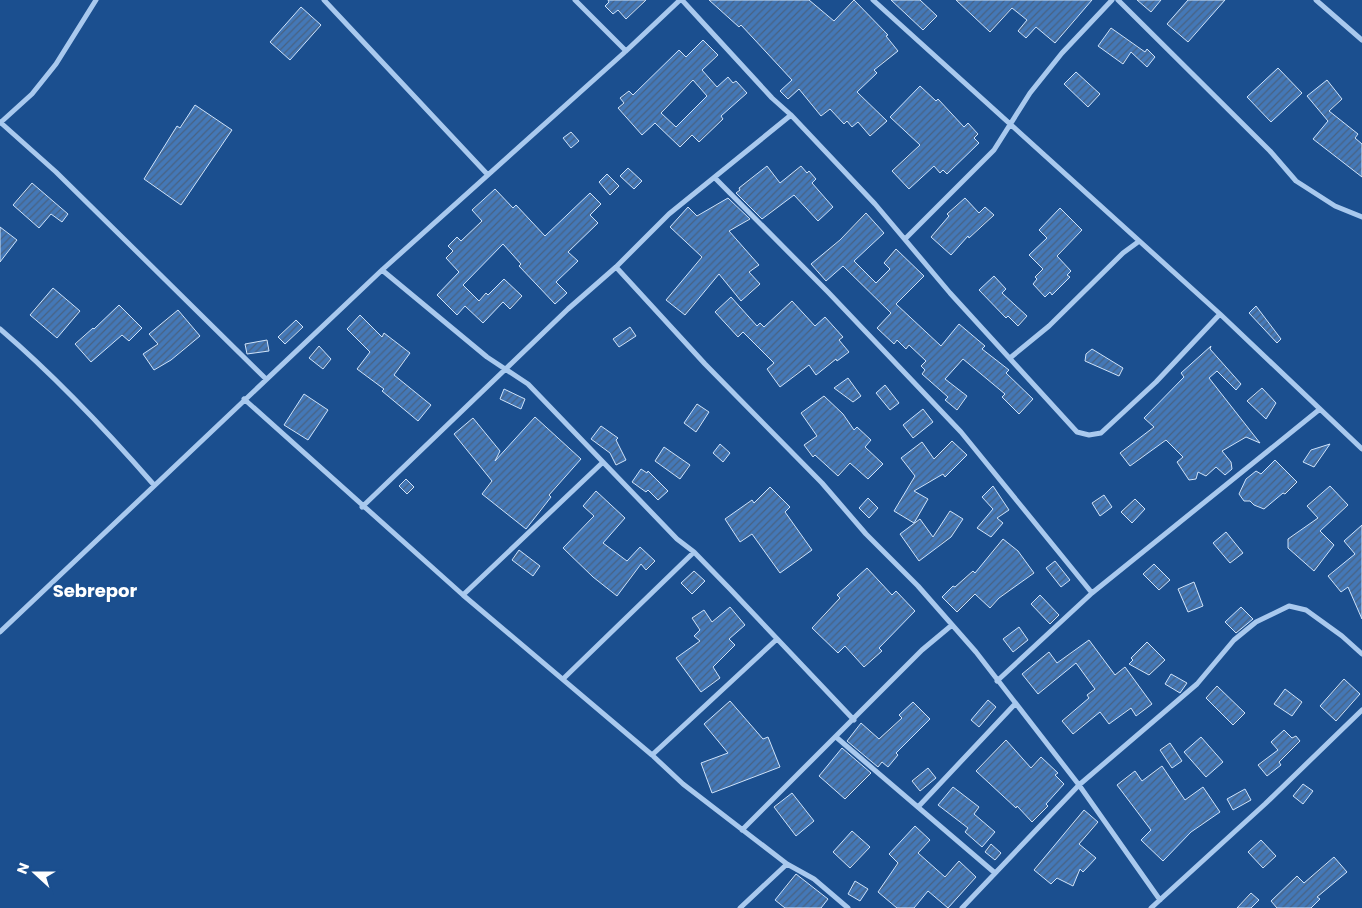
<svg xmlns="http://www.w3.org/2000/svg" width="1362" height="908" font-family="Poppins,sans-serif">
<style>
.building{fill:url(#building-hatch);stroke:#cfe3fa;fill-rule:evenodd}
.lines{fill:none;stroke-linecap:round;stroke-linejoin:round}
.street{stroke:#a9c9ee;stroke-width:5}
.labels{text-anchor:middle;stroke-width:4;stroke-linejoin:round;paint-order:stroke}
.district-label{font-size:18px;font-weight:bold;fill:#fff;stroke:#1b4f8f}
</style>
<defs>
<pattern id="building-hatch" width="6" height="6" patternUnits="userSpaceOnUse" patternTransform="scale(1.25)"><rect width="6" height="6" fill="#4478b7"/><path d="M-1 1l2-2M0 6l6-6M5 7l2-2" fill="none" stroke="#486282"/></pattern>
</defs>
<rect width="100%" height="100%" fill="#1b4f8f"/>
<!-- building -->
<path class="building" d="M608,0H646L626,19L618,10L613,14L605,6L609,2Z
M709,0H809L834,21L854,0L888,35L886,36L898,51L874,70L877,73L857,92L887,121L870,136L858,122L852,127L847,121L844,124L830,109L821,116L799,89L788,99L780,91L792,80L741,25L739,27Z
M891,0H920L937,16L923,30Z
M956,0H1092L1055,43L1036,27L1026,38L1018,31L1027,20L1012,8L990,32Z
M1137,0H1161L1151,12Z
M1188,0H1225L1188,42L1167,24Z
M301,7L321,25L290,60L270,42Z
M1111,28L1145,52L1147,49L1155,57L1147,67L1131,52L1123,64L1098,46Z
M703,40L718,55L702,70L717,87L728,77L733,83L736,81L747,93L721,116L723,119L699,142L692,135L680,147L655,123L642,135L618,108L624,103L620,98L629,91L633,95L679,50L686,57ZM693,80L707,96L676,127L661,113Z
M1278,68L1302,93L1271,122L1247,97Z
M1076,72L1100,94L1088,107L1064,84Z
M1327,80L1342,99L1329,111L1358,134L1355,138L1362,144V177L1313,139L1328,121L1307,96Z
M920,86L936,101L938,99L964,127L968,123L978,134L974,138L979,143L947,174L943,170L940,173L934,166L909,189L892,171L920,145L890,117Z
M195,105L232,130L181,205L144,179L177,126L180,128Z
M571,132L579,141L571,148L563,138Z
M767,166L780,183L801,166L807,173L809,171L816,179L812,183L833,207L818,221L794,195L762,219L736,193L740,190L739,188Z
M628,168L642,181L634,189L620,176Z
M607,174L619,186L610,195L599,182Z
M32,183L68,214L62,222L51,214L39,228L13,205Z
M495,189L513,208L516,205L545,236L590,193L601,204L590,215L598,223L568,252L578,261L556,282L567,293L555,304L519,266L521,264L503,244L463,285L479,301L486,293L488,295L504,279L522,296L510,309L503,302L483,323L465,306L457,315L437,295L459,272L446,258L453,251L448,246L457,237L461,241L482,221L472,210Z
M728,198L750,219L729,231L759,265L749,272L760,284L741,301L719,274L685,315L666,300L702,257L670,227L688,207L697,216Z
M965,198L979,213L985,207L994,215L969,238L968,236L951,255L931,237L949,216L947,214Z
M1060,208L1082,230L1057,256L1071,271L1067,275L1070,277L1052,295L1050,292L1045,297L1033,284L1037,279L1035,277L1043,269L1029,255L1047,238L1039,230Z
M866,213L884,233L854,261L876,283L890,269L884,263L896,249L924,276L896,304L941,346L959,324L985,346L982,349L1009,370L1006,373L1033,399L1019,414L1002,397L1005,394L963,359L945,379L967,396L957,410L945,400L948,397L922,374L925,370L921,366L926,361L909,345L906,349L897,340L894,344L877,328L891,313L843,266L826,281L811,264L840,240Z
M0,227L17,240L0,262Z
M994,276L1006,289L1002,293L1027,316L1018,326L1008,316L1006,318L979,290Z
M53,288L80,311L57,338L30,315Z
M731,297L757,326L760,323L764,327L792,301L815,326L825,317L843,337L839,340L849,352L837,361L836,359L816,375L809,365L780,387L767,369L774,363L743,332L738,337L715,312Z
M119,305L142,328L129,341L122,335L91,362L75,344L93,328L94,329Z
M1256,306L1281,339L1277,343L1249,313Z
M178,310L200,336L171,360L154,370L143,354L158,344L149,334Z
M360,315L382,337L384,333L410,353L394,375L431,405L418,421L382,391L384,389L357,369L370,352L347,329Z
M296,320L303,327L285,344L278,337Z
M630,327L636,336L619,347L613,339Z
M267,340L269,351L247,354L245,344Z
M319,346L331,359L323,369L309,358Z
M1211,346L1210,349L1241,384L1236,390L1217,371L1209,378L1260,443L1246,437L1222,451L1231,462L1232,469L1225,475L1216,467L1206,476L1198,472L1196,479L1189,480L1177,462L1183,457L1166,440L1130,466L1120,453L1154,427L1144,418L1184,377L1181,373Z
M1092,349L1123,368L1119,376L1085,361L1086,354Z
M848,378L861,396L853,402L834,388Z
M885,385L899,403L890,410L876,393Z
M1262,388L1276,403L1266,419L1247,401Z
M504,389L525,399L521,409L500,399Z
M304,394L328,410L308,440L284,425Z
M824,396L843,414L854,430L857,427L871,440L865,447L883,464L868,479L850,463L838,476L815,455L813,457L804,445L817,436L801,413Z
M697,404L709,412L696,432L684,423Z
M923,409L933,422L913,438L903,425Z
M535,417L581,459L549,495L551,497L526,529L482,494L492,481L454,434L473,418L500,451L495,461Z
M601,426L618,438L616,440L626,460L616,465L610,453L591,439Z
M952,441L967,455L945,477L943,474L914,491L928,499L914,523L894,511L915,476L901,458L922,442L934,459Z
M720,444L730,453L723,462L713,453Z
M1330,444L1314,467L1303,462L1311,450Z
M664,447L690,465L680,479L655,461Z
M1275,460L1297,482L1285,494L1283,493L1264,509L1254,505L1250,501H1244L1239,494L1246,479L1256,471L1261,474Z
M641,469L647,473L648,471L668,491L658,500L648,490L646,492L632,482Z
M406,479L414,487L407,494L399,486Z
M993,486L1009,510L997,518L1003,523L991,537L977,528L993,509L982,497Z
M1330,486L1348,505L1320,531L1334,545L1314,571L1288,548V539L1318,518L1307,506Z
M770,487L790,507L785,512L812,550L780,573L752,534L740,542L725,519L752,500L754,503Z
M596,491L625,518L603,543L627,561L640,547L655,561L646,570L641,564L617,596L593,577L563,548L594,516L583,506Z
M1104,495L1112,507L1100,516L1092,503Z
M868,498L878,508L869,518L859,508Z
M1135,499L1145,509L1132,523L1121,512Z
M950,511L963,519L951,537L919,561L900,534L920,519L933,537Z
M1362,525V619L1348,587L1341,592L1328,576L1355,554L1344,541Z
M1226,532L1243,553L1230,563L1213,543Z
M1003,539L1018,551L1034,573L999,598L990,608L975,594L957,612L942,597L953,586L955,587L973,571L975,573Z
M519,550L540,566L533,576L512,560Z
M1055,561L1070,580L1061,587L1046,568Z
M1154,564L1170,580L1159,590L1143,574Z
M867,568L892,595L896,591L915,611L879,648L882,651L864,667L845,646L838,653L812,628L840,598L837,595Z
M694,571L705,581L692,594L681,583Z
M1194,582L1203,606L1188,612L1178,589Z
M1040,595L1059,615L1050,624L1031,604Z
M730,607L745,625L729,639L735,645L713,667L720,678L701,692L676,658L700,641L694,636L700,630L692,618L704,610L712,622Z
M1241,607L1253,619L1236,633L1225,622Z
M1019,627L1028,640L1013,652L1003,639Z
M1089,640L1115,675L1125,667L1152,704L1136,716L1131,708L1109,724L1100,712L1073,734L1062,721L1089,698L1087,695L1095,689L1076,663L1038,694L1022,674L1049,652L1057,663Z
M1147,642L1165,660L1149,675L1129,664L1133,660L1131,658Z
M1171,674L1187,683L1180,693L1165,684Z
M1344,679L1360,694L1336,721L1320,706Z
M1217,686L1245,713L1233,725L1206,698Z
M1285,689L1302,702L1292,716L1274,704Z
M988,700L996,707L979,727L971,720Z
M730,701L763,739L768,737L780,767L712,793L701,763L728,753L704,724Z
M913,702L930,719L896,753L898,755L888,767L882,762L878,767L847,741L861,723L879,739L902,718L899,715Z
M1284,730L1292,738L1296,736L1300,741L1279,762L1281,765L1267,776L1258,765L1278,750L1271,742Z
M1201,737L1223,762L1206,777L1184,752Z
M1006,740L1031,768L1041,757L1058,773L1055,775L1064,784L1046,804L1048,806L1032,822L1017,806L1016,808L976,771Z
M1170,743L1182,761L1172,768L1160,750Z
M842,748L871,773L845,799L819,776Z
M1162,766L1185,800L1203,787L1220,812L1191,832L1163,861L1141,840L1151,830L1117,785L1135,771L1142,781Z
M928,768L936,778L920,791L912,781Z
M1303,784L1313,791L1303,804L1293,796Z
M953,787L979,807L974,814L995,832L982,847L965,832L968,828L938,805Z
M1245,789L1251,800L1233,810L1227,799Z
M792,793L814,821L796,836L774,807Z
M1084,810L1098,822L1079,844L1096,858L1083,872L1080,869L1073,886L1057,878L1051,884L1034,870Z
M915,826L930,840L918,853L945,877L959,861L976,877L948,908L928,891L914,908H897L878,892L898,863L889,854Z
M852,831L870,847L850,868L833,852Z
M1261,840L1276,856L1263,868L1248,852Z
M991,844L1001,853L995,860L985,852Z
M1334,857L1347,872L1317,897L1320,899L1311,908H1277L1271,901L1297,876L1304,883Z
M796,874L828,899L821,908H785L775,900Z
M855,881L868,889L860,901L848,894Z
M1251,893L1259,900L1251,908H1237Z"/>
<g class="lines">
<!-- street -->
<path class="street" d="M324,0L488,175
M575,0L626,51
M682,0L772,98L791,115L875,204L950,293L1077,432L1089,435L1101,433L1156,382L1220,314
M873,0L1220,314L1362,449
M1118,0L1270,151L1296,181L1335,206L1362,217
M1316,0L1362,40
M0,122L56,172L266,379
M0,123L32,94L56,64L96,0
M715,178L828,292L961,432L1092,593
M906,238L994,150L1030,93L1062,53L1112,0
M616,267L705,364L822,483L866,534L918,586L976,652L1079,785L1160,900
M382,270L487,357L528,384L677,539L694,552L730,589L854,720
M0,329C56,377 105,429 154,485
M1010,358L1049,326L1123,253L1138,242
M244,399L463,595L652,755L683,784L787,864
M362,507L568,309L616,267L669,214L791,115
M463,595L602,463
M0,632L382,270L626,51L680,0
M563,679L694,552
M997,681L1092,593L1320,409
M836,737L995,873
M652,755L777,639
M918,807L1015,704
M742,830L922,650L952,625
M740,908L787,864L814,879L848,908
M962,908L1079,785L1197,684L1234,640L1256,622L1289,606L1306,610L1342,636L1362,654
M1151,908L1265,804L1362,710"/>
</g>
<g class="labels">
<!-- district labels -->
<g class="district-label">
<text x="95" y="597">Sebrepor</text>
</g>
</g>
<!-- north arrow -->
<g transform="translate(35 873) rotate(291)" stroke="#1b4f8f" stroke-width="4" paint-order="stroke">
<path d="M0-4L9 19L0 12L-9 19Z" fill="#ffffff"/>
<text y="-8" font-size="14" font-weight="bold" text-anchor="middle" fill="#ffffff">N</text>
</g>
</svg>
